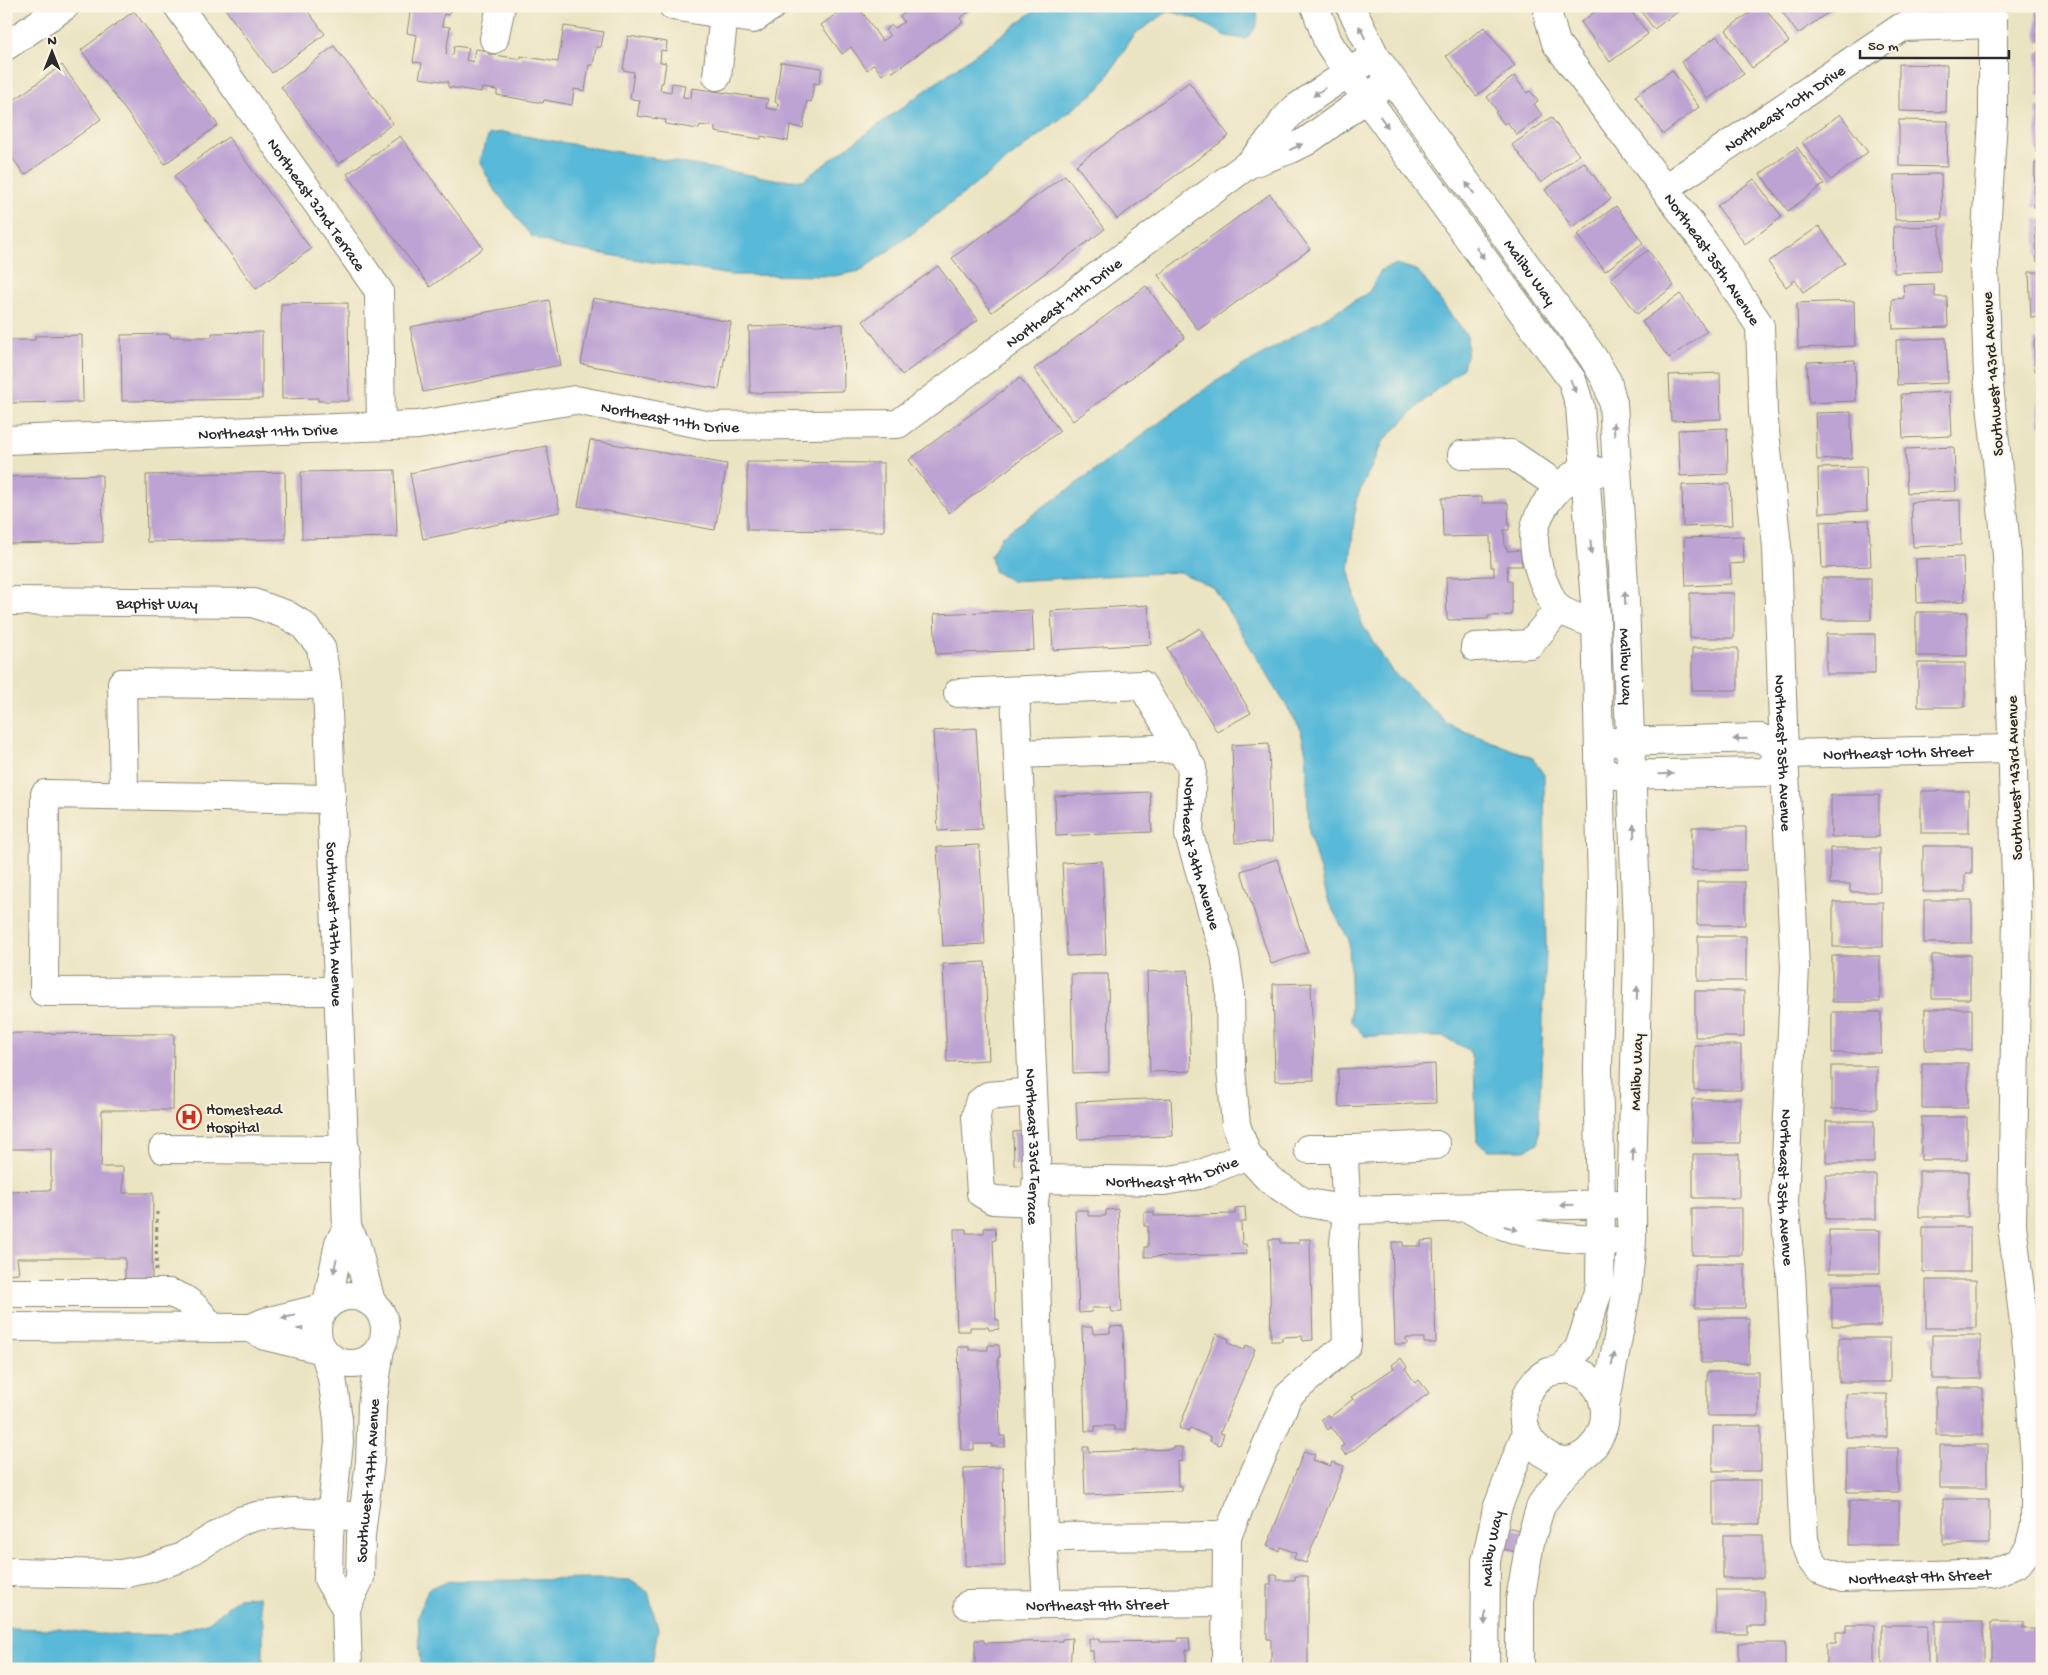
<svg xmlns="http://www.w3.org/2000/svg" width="2048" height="1675" font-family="'Gochi Hand',sans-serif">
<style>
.water{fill:#59b9d8;stroke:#427282}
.building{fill:#bda3d3}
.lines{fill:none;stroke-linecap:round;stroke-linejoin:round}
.minor-casing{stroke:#8b8877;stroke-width:30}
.path{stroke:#8b8877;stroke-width:3;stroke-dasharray:4 4;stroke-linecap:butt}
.minor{stroke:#fff;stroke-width:28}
.oneway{fill:#a0a0a0}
.labels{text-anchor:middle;stroke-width:4;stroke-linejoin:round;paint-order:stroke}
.street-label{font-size:16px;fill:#2b2b2b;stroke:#fcf5e5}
.poi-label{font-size:16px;fill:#2b2b2b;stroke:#fcf5e5;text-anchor:start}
</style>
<rect width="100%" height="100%" fill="#fcf5e5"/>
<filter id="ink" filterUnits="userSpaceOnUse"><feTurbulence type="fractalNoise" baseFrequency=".02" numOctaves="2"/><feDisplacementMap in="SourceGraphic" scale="10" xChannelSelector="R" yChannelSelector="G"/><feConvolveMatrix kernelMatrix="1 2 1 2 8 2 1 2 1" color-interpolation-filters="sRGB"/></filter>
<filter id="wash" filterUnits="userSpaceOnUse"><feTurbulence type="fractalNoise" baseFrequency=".0096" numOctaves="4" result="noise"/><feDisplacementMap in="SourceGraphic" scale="20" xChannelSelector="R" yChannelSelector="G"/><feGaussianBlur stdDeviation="1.12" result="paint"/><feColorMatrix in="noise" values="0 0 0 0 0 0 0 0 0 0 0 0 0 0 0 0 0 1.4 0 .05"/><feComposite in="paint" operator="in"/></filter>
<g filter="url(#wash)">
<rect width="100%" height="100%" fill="#ebe4c3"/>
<!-- water -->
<path class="water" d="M1041,6H1256C1260,22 1257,28 1246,39L1226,36L1196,19L1169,11L1136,33L1099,89L910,235L860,271L835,276L730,275L561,247L531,236L492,186L479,160L489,134L502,132L780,180H803Z
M1397,264L1418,271L1467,336L1468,347L1463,368L1428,397L1384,440L1356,500L1349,572L1362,624L1391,670L1449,725L1533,758L1544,775L1546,949L1538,1144L1524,1150H1489L1477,1142L1474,1066L1469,1050L1444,1037L1364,1036L1351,1021L1349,940L1329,903L1309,832L1306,753L1300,728L1214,588L1180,572L1011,581L994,571L991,555L1002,536L1068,490L1213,383L1369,292L1381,270Z
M598,1579L630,1580L648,1592L658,1629L651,1669H421L418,1616L428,1589L447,1581Z
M259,1596L263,1624V1663L257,1669H6V1628L59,1629L95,1634L168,1635L209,1622L238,1598Z"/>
<g id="blocks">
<!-- building -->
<path class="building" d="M6,6H16L6,14Z
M223,6H304L325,34L272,73Z
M411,6H451L449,15L444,14L442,26L450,27L446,54L453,55L454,46L469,48L466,60L473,62L475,49L489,51L488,54L521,59V56L558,62L564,26L604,32L601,47H596L593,65H589L585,91L574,89L572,105L544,100L543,103L497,95V90L482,88L481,92L448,87V82L419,78L422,63L413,62L417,35L407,33Z
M847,6H858L882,41L890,36L885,30L892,25L895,28L904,22L900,16L913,7L915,10L925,6H977L960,18L963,22L893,72L890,69L882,75L874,64L867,70L851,47L842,54L821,25Z
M1603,6H1627L1648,34L1610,62L1581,22Z
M1637,6H1686L1654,29Z
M1759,6H1764L1789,42L1752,68L1726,30Z
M1778,6H1833L1834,8L1798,34Z
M2036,6H2042V41L2037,42Z
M134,11L218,125L165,164L81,50Z
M1484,27L1515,66L1476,96L1446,56Z
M628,36L667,42L666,51L661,50L660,62L666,63L663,83H661L660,90L671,92L672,83L685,85L683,97L691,98L692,88L768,99L766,108L777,110L778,103L775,102L781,62L822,68L819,84L814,83L811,102L807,101L803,128L790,126L788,141L761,136V139L715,132V127L700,125L699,129L665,124L666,120L637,116L640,100L630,99L634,72L623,70Z
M1717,36L1744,74L1708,99L1681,62Z
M334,46L393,123L339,164L281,87Z
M2037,52H2042V97H2038Z
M1899,64L1947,65L1946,112L1899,111Z
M62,65L101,119L25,175L6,150V106Z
M1672,70L1699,107L1663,134L1635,96Z
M1514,76L1527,93L1530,91L1538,101L1534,104L1542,115L1517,135L1507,122L1504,124L1495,112L1497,111L1487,97Z
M1189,82L1229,136L1117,219L1076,165Z
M2037,107H2042V152H2036Z
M1840,114L1868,152L1831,180L1802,142Z
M1551,117L1579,155L1541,183L1512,145Z
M1899,120L1948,121L1947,167L1899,166Z
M400,136L483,248L430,287L347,174Z
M228,137L311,249L256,289L174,176Z
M1797,147L1824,184L1788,211L1760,174Z
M1584,162L1611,199L1572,227L1545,190Z
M2035,163H2042V208L2034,207Z
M1941,174L1942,219L1895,220L1894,175Z
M1065,175L1105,229L992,312L952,258Z
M1754,179L1782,217L1745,244L1717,206Z
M1270,194L1310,249L1198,330L1158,275Z
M1616,206L1643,243L1605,271L1577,235Z
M2035,219H2042V262H2037Z
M1819,226L1845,263L1803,292L1795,280L1786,287L1768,262Z
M1940,226V271L1894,273L1893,227Z
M1648,250L1674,286L1637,314L1611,278Z
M938,266L978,320L902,375L863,321Z
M2029,272H2042V317L2031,318Z
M1934,284L1935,297H1947L1948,327L1893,329L1892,299L1904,298L1903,285Z
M1146,286L1185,338L1073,421L1034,369Z
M1680,294L1707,331L1669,358L1642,322Z
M593,298L731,322L719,389L581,364Z
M549,300L561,365L423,392L410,327Z
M1854,301L1855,346L1798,348L1797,303Z
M348,303L349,401H318V398L282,399L281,304Z
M843,324L844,391L750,393L749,327Z
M262,332V399L122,401L121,335L170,334V337H212V333Z
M82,335L83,402L6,403V340H35V336Z
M1946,338L1948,383L1897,385L1896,340Z
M2034,340H2042V371H2035Z
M1855,360L1856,401L1809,403L1807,362Z
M1720,373L1721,419L1671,421L1669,375Z
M1020,378L1060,431L949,513L909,460Z
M2038,382H2042V425L2039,426Z
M1950,392L1952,436L1903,438L1901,394Z
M1851,412L1852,458L1817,460L1815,413Z
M1727,428L1728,474L1680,476L1678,430Z
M590,440L727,464L715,530L578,506Z
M546,446L560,512L423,539L410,473Z
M1954,447L1956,491L1907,493L1905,449Z
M747,462L884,463V531L747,530Z
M1866,467L1867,511L1819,513L1818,468Z
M395,470L397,537L302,539L301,472Z
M285,472L286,539L147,542L146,475Z
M102,475L103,542L6,544V477Z
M1730,484L1732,525L1683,527L1682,485Z
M1482,497V503H1508L1509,530H1504L1505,547H1507V551L1521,550L1522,566H1507L1508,581H1512V615L1488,616V619L1447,620L1446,577L1494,576V567H1491L1490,536L1443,537L1442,498Z
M1960,500L1961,545L1913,547L1911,502Z
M1869,520L1871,566L1822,568L1820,522Z
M1743,536L1744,563L1730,564L1731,584L1686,586L1684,538Z
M1963,557L1965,601L1917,603L1916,559Z
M1822,578H1871V620H1822Z
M1690,593H1734V638H1690Z
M1148,605L1151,644L1053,650L1051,611Z
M1032,610L1034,650L936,654L934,614Z
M1916,612H1967V656H1916Z
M1200,628L1251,713L1217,732L1167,648Z
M1826,634H1875V674H1826Z
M1692,648H1738V690H1692Z
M1918,663H1965V707H1918Z
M976,728L982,829L938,831L933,731Z
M1269,743L1272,842L1235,843L1232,745Z
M1921,791H1969V833H1921Z
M1150,792L1152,832L1056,836L1055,796Z
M1831,795H1879V837H1831Z
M1692,827H1746V870H1692Z
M979,845L985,944L943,946L937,847Z
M1923,846H1972V873H1965V892H1923Z
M1830,848H1880V892H1850V884H1830Z
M1277,859L1308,952L1271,964L1241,871Z
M1102,861L1106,954L1067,956L1062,863Z
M1697,882H1745V925H1697Z
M1924,900H1972V943H1924Z
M1833,902H1883V947H1833Z
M1698,936H1746V981H1698Z
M1932,955H1970V999H1932Z
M1832,956H1880V1002H1832Z
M985,962L989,1060L947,1062L943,964Z
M1188,970L1191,1071L1150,1072L1147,972Z
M1071,974H1108L1109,1072L1073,1073Z
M1311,983L1314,1080L1275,1081L1273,984Z
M1695,991H1744V1037H1695Z
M1925,1009H1972V1050H1925Z
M1832,1012H1881V1053H1832Z
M6,1033L174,1034L173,1110H102L101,1167H123V1193H153L152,1281H125V1258H17L19,1273L6,1274V1191L51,1190V1149H6Z
M1694,1045H1741V1090H1694Z
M1922,1063H1968V1108H1922Z
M1435,1064L1436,1103L1339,1107L1338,1069Z
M1832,1066H1877V1109H1832Z
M1171,1098L1173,1136L1078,1139L1076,1102Z
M1692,1099H1740V1143H1692Z
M1921,1117H1967V1160H1921Z
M1826,1121H1874V1163H1826Z
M1029,1131L1030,1164L1014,1165L1013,1132Z
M1693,1154H1739V1198H1693Z
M1919,1171H1968V1217H1919Z
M1826,1175H1876V1219H1826Z
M1245,1207L1246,1222H1241L1242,1244H1246L1247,1254L1145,1257V1247H1148V1226H1144V1212H1154V1216L1235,1214V1208Z
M1692,1208H1742V1255H1692Z
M1118,1209L1122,1312H1112L1111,1308H1091L1092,1312L1079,1313L1075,1210H1088V1216H1106V1210Z
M1923,1227H1970V1272H1923Z
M984,1228H995L996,1240H993L996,1320H999V1329L989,1330L988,1327H970V1331H957L954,1229H966V1233H984Z
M1829,1230H1880V1273H1829Z
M1269,1239H1280V1243H1299V1239H1310L1313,1340L1303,1341L1302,1336L1282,1337V1341H1271Z
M1433,1240L1436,1343H1424V1338H1406L1407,1344H1395L1392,1242H1403V1246H1421V1241Z
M1695,1264H1745V1308H1695Z
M1926,1280H1976V1328H1926Z
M1832,1285H1881V1326H1832Z
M1701,1318H1749V1363H1701Z
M1123,1326L1125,1430H1114V1426H1095V1431H1085L1082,1327H1092L1093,1334L1110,1333V1327Z
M1216,1334L1229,1339L1228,1343L1244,1350L1246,1345L1255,1349L1220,1433L1224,1434L1220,1445L1210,1441L1211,1437L1190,1428L1188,1432L1179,1428Z
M1932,1335H1981V1379H1932Z
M1839,1338H1890V1382H1839Z
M988,1345H999L1000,1357H998L1000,1436H1005V1447H992V1444H974V1450H961L958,1347H969V1350H988Z
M1401,1358L1407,1367L1405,1368L1415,1383L1419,1380L1429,1393L1346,1455L1340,1448L1344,1445L1331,1427L1328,1430L1321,1420L1328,1414L1330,1417L1353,1399L1351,1397L1394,1368L1392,1365Z
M1707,1372H1759V1416H1707Z
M1936,1388H1983V1435H1936Z
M1846,1394H1887V1437H1846Z
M1713,1426H1761V1471H1713Z
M1940,1445H1987V1488H1940Z
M1083,1447H1089V1452L1172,1449V1447H1182V1461L1177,1462L1178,1486H1182V1491L1085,1495Z
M1847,1448H1898V1492H1847Z
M1304,1451L1315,1455L1313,1460L1330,1466L1332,1462L1344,1466L1306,1563L1294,1559L1296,1553L1280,1547L1279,1551L1267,1546Z
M1003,1467L1005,1566H965L964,1468Z
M1713,1480H1760V1524H1713Z
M1943,1499H1989V1544H1943Z
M1849,1501H1899V1545H1849Z
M1506,1527L1524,1531L1517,1552L1502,1549Z
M1723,1535H1763V1578H1723Z
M1271,1575H1277V1580H1295V1576H1308V1669H1265V1665H1271V1639H1267V1585H1271Z
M1716,1590H1764V1626H1748V1634H1716Z
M1935,1621H1983V1668H1935Z
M1991,1622H2023V1629H2035V1669H1991Z
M1846,1625H1874V1669H1826V1643H1836V1632H1846Z
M1882,1625H1928V1669H1882Z
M1072,1638L1070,1669H975V1640H984V1643L1062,1641V1639Z
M1178,1638H1189L1190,1650H1186V1669H1094L1093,1651H1089V1639H1099V1642L1178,1641Z
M1739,1643H1785V1669H1739Z"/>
</g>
</g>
<g filter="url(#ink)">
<use href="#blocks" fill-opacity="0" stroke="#8b8877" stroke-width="1"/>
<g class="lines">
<defs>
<g id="minor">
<path id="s1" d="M178,6L379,291L381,426"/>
<path d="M673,6L753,19L772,6"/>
<path d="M1315,6L1328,42L1348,73L1572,380L1580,406L1596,616L1602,890L1598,1069L1601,1204L1600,1286L1579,1348L1561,1370"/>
<path id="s2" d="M1350,6L1375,56L1592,356L1607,381L1613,403L1625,601L1638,955L1632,1175V1241L1627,1290L1605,1406"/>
<path id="s3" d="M1549,6L1548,15L1556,43L1704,242L1760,326L1763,412L1777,547L1784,754L1795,967L1784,1202L1791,1272L1804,1540L1810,1558L1818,1569L1842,1578L1993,1573L2018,1563L2029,1549L2035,1525V1461L2027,1347L2012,1225L2017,917L2007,555L1988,376L1984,265L1993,119V6"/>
<path d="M494,39L501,6"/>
<path d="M6,46L65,6"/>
<path d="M717,76L724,14"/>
<path d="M1252,163L1291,149L1307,141L1382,87"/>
<path id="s4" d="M1664,189L1902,27L1993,24"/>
<path id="s5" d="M6,440L418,425L575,400L711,426L898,424L1250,163L1274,136L1285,119L1296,108L1348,73L1375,56"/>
<path d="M1462,455L1511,454L1560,487"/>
<path id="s6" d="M6,601L253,603L287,615L303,625L321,647L327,685L347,1228L356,1244L371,1302"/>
<path d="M1596,625C1585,620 1571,616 1561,610C1552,605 1547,589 1543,581C1537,566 1532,544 1535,528C1540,503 1565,480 1585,467L1599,472"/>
<path d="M1475,647L1530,644L1559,609"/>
<path id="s7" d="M1015,691L1037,1179L1034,1202L1043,1537L1047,1603"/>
<path id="s8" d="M958,693L1142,685L1192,768L1189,835L1225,955L1230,989L1231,1069L1236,1125L1247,1155L1270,1180L1303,1202L1347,1210L1618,1204"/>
<path id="s9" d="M1613,742L1761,738L1784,754L2011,749"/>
<path d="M1018,754L1181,748"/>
<path d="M1615,775L1766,772L1784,754"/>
<path d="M124,795L122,683L327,685"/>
<path d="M332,799L45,794L44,992L338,991"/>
<path d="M1032,1092L988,1096L979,1103L976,1116L981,1193L993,1200L1034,1202"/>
<path d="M163,1149L345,1150"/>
<path d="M1308,1149H1354"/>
<path id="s10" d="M1037,1179L1164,1181L1199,1175L1247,1155"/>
<path d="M1473,1211C1519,1239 1565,1238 1617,1241"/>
<path d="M6,1293H169C191,1299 199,1311 212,1328"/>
<circle cx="351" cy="1330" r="34"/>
<path d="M327,1305L339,1243L347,1228"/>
<path d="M6,1327L251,1328L265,1322L326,1307"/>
<path d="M251,1328L265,1336L323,1350"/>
<path d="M325,1353L332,1378L338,1419L339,1442L329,1536L328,1579L346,1608"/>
<path d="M1568,1369C1574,1371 1581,1372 1586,1376C1631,1409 1587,1484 1545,1454C1536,1448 1529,1441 1526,1431C1519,1409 1527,1381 1549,1372C1555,1370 1562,1370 1568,1369Z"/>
<path d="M1043,1537L1227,1536"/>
<path d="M6,1572L121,1574L147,1569L180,1558L240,1521L257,1516L294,1512L363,1517"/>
<path id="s11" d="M968,1605L1226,1602"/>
<path id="s12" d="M348,1669L346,1608L360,1578L361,1535L370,1461L372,1405L380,1348"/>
<path d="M1226,1669L1227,1536L1288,1396L1347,1345L1344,1244L1347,1210L1344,1163L1347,1155L1354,1149L1436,1145"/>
<path id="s13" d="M1485,1669L1486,1561L1497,1509L1526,1433"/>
<path d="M1520,1669V1600L1530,1542L1541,1505L1563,1475L1582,1456"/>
</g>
</defs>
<!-- minor casing -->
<use href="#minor" class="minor-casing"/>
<!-- path -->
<path class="path" d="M156,1271L157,1212"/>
<!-- minor -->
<use href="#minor" class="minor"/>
</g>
<!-- one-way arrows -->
<defs><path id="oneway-solid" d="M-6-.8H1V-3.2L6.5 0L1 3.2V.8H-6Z" transform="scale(1.25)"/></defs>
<g class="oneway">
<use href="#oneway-solid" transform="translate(1362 32) rotate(-115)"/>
<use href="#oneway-solid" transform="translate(1319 92) rotate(145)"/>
<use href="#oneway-solid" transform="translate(1384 122) rotate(54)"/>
<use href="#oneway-solid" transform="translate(1296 147) rotate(-25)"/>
<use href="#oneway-solid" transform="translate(1470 188) rotate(-126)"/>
<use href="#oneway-solid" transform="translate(1480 253) rotate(54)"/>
<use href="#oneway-solid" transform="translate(1573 386) rotate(69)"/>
<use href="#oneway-solid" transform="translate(1614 429) rotate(-94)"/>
<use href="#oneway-solid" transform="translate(1591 547) rotate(86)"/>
<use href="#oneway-solid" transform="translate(1625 598) rotate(-93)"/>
<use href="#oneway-solid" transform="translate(1740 739) rotate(178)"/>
<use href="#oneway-solid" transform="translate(1666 774) rotate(-1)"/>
<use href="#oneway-solid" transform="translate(1634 831) rotate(-92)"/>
<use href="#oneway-solid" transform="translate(1637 993) rotate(-88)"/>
<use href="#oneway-solid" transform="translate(1633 1155) rotate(-88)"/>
<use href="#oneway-solid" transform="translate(1567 1205) rotate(178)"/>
<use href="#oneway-solid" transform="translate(1511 1228) rotate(16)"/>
<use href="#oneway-solid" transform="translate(335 1266) rotate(101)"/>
<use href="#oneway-solid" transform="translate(288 1317) rotate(167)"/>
<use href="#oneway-solid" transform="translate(1613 1359) rotate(-79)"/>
<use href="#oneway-solid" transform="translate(1485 1618) rotate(90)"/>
</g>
</g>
<!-- icons -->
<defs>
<symbol id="hospital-ring" viewBox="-11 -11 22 22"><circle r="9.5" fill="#fcf5e5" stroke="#c8321e" stroke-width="1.5"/><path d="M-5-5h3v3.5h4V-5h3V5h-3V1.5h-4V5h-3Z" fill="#c8321e"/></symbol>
</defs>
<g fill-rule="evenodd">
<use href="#hospital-ring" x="175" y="1103" width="28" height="28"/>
</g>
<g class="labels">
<!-- street labels -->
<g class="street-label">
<text dy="6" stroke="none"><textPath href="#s4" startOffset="145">Northeast 10th Drive</textPath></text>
<text dy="6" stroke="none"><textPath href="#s1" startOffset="242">Northeast 32nd Terrace</textPath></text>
<text dy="6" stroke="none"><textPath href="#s3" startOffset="305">Northeast 35th Avenue</textPath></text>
<text dy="6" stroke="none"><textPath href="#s2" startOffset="322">Malibu Way</textPath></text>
<text dy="6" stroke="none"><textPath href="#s5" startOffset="1102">Northeast 11th Drive</textPath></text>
<text transform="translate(1991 374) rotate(-94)" y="6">Southwest 143rd Avenue</text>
<text dy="6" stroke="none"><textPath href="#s5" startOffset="668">Northeast 11th Drive</textPath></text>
<text dy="6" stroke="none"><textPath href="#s5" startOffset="262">Northeast 11th Drive</textPath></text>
<text dy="6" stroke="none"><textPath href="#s6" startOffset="151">Baptist Way</textPath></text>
<text dy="6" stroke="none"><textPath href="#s2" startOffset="742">Malibu Way</textPath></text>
<text dy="6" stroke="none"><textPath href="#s9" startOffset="290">Northeast 10th Street</textPath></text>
<text dy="6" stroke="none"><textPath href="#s3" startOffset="815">Northeast 35th Avenue</textPath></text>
<text transform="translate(2013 778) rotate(-92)" y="6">Southwest 143rd Avenue</text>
<text dy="6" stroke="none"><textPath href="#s8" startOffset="368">Northeast 34th Avenue</textPath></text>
<text dy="6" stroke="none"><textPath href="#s6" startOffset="608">Southwest 147th Avenue</textPath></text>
<text transform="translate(1635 1072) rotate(-88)" y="6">Malibu Way</text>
<text dy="6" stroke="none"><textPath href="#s7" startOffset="456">Northeast 33rd Terrace</textPath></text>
<text dy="6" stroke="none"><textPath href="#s10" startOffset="136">Northeast 9th Drive</textPath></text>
<text dy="6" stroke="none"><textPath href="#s3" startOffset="1250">Northeast 35th Avenue</textPath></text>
<text dy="6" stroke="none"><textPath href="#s12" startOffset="192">Southwest 147th Avenue</textPath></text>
<text dy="6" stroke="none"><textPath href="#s13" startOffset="121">Malibu Way</textPath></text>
<text dy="6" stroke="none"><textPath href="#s3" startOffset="1739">Northeast 9th Street</textPath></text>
<text dy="6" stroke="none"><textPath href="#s11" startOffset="129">Northeast 9th Street</textPath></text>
</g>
<!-- poi labels -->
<g class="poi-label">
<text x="206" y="1114">Homestead<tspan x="206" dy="18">Hospital</tspan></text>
</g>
</g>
<!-- margin -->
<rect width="2048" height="1675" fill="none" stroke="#fcf5e5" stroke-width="25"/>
<!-- north arrow -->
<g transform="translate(52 52)" stroke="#fcf5e5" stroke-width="4" paint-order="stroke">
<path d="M0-4L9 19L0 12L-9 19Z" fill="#2b2b2b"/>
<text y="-8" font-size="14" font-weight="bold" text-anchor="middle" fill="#2b2b2b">N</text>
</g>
<!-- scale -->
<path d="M1860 50v8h149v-8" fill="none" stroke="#2b2b2b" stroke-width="2.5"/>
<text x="1868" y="50" font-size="15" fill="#2b2b2b" stroke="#fcf5e5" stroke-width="4" paint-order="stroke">50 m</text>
</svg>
